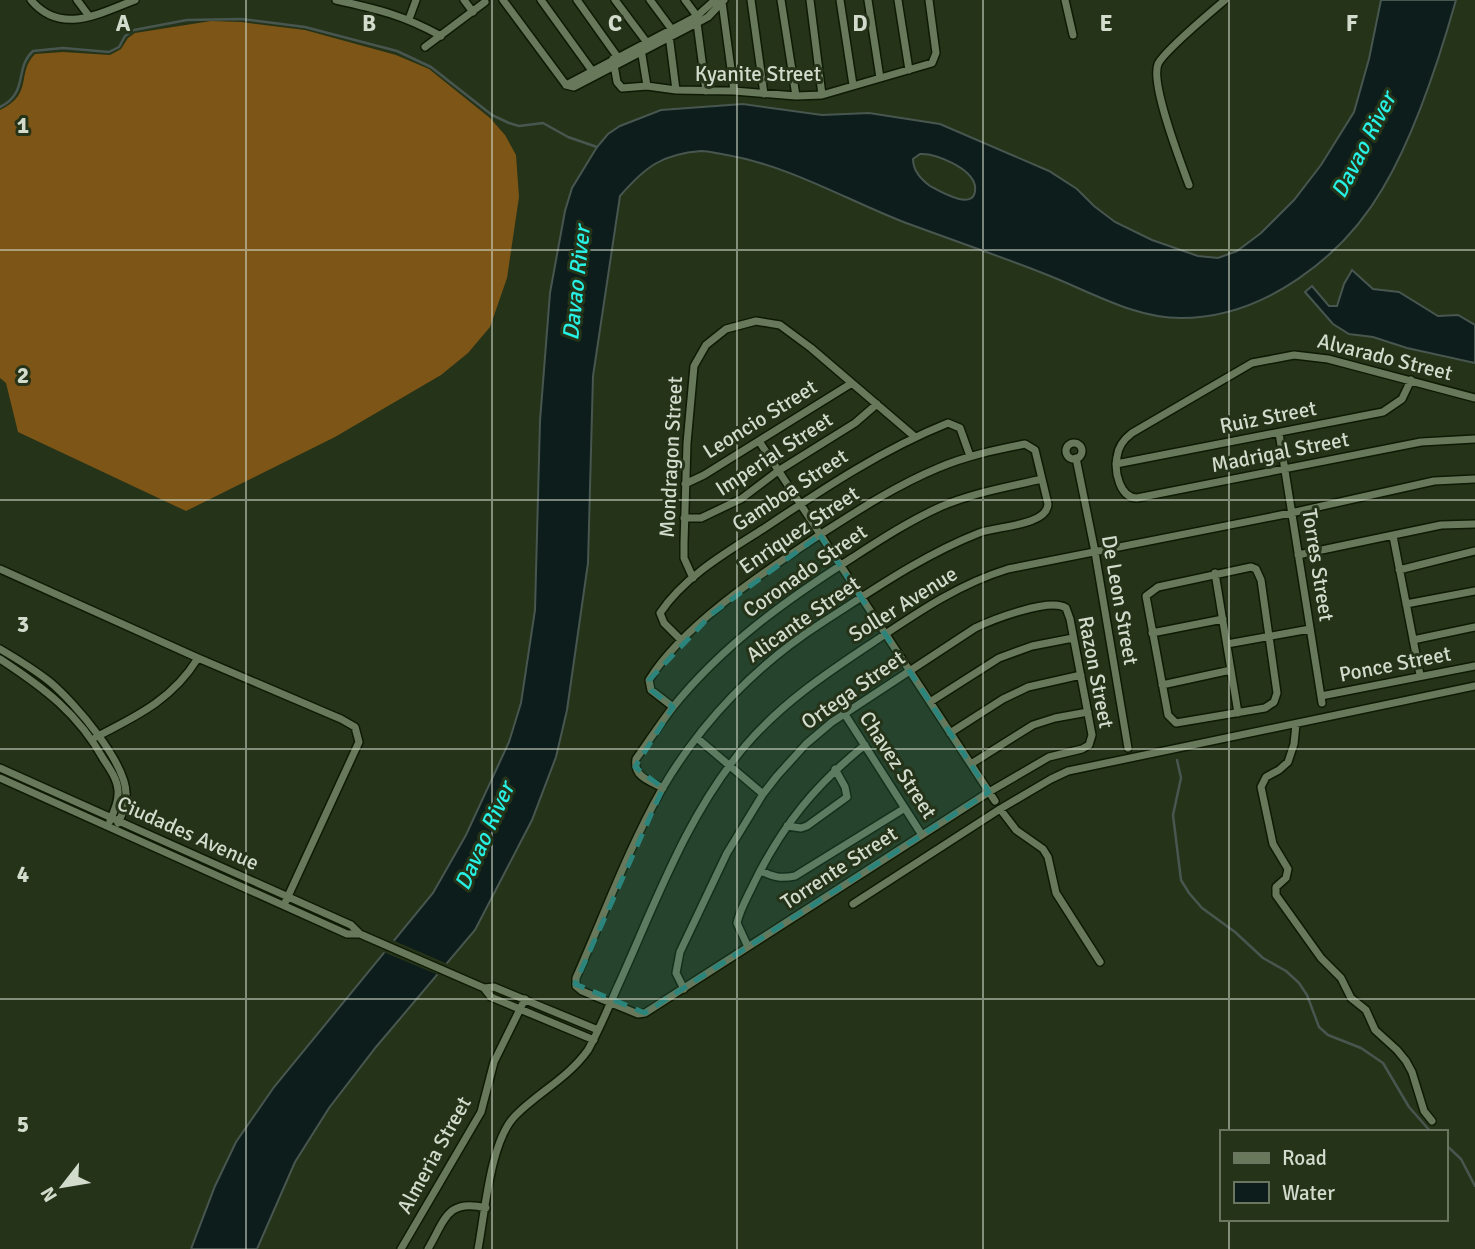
<svg xmlns="http://www.w3.org/2000/svg" width="1475" height="1249" font-family="Signika,sans-serif">
<style>
.forest{fill:#7d5516}
.water{fill:#0c1d1b;stroke:#485650;stroke-width:2;fill-rule:evenodd}
.pier{fill:#253319}
.lines{fill:none;stroke-linecap:round;stroke-linejoin:round}
.stream{stroke:#485650;stroke-width:2.5}
.street-casing{stroke:#0e1a03;stroke-width:10}
.street{stroke:#68785b;stroke-width:7}
.marked{fill:#2c857c;fill-opacity:0.2;stroke:#2c857c;stroke-width:5;stroke-dasharray:14 9;stroke-linejoin:round}
.grid{fill:none;stroke:#d3dbcc;stroke-width:2;stroke-opacity:0.55}
.labels{text-anchor:middle;stroke-width:6;stroke-linejoin:round;paint-order:stroke}
.street-label{font-size:21px;fill:#d3dbcc;stroke:#253319}
.water-label{font-size:23px;font-style:italic;fill:#27f1e4;stroke:#253319}
.grid-label{font-size:23px;text-anchor:middle;font-weight:bold;fill:#d3dbcc;stroke:#253319;stroke-width:6;stroke-linejoin:round;paint-order:stroke}
</style>
<rect width="100%" height="100%" fill="#253319"/>
<!-- forest -->
<path class="forest" d="M211,21L241,22L305,30L396,55L429,69L490,118L505,135L516,155L519,197L507,278L490,327L468,353L441,375L335,437L186,511L18,432L6,383L0,378V110C34,94 16,73 35,54L63,52L110,55L121,49L128,38L135,33Z"/>
<!-- water -->
<path class="water" d="M1381,0H1456C1439,60 1415,134 1383,188C1343,257 1264,318 1181,318C1133,318 1089,291 1045,274C997,255 949,239 901,221C843,198 789,166 727,155C719,154 709,151 701,151C662,154 645,167 620,196L593,376L588,563L567,710L556,757L532,820L475,930L376,1047L329,1108L295,1162L257,1249H191L215,1186L236,1142L274,1087L433,893L466,835L509,742L521,703L535,610L540,421L550,293L565,211L572,188L597,147L608,134L620,126L661,110L743,104L822,115L869,113L940,124L1049,171L1077,189L1094,206L1115,222L1152,240L1198,256L1218,258L1237,251L1261,233L1294,200L1321,165L1354,112L1369,59ZM920,154C935,153 972,168 975,186C978,214 939,191 930,186C921,179 913,171 913,159Z
M1352,270L1373,289L1399,292L1438,316L1458,315L1475,325V363L1407,348L1373,337L1349,334L1333,324L1305,292L1312,286L1329,306H1337L1344,284Z"/>
<!-- pier -->
<path class="pier" d="M390,939L450,965L441,976L381,951Z"/>
<g class="lines">
<!-- stream -->
<path class="stream" d="M0,107C29,93 14,68 33,51L63,48L109,52L119,47L125,36L134,30L187,20L242,19L305,27L397,51L431,67L492,115L509,123L519,126L543,123L568,137L597,147
M1177,760L1181,778L1173,815L1181,880L1189,893L1202,908L1235,932L1263,958L1286,971L1299,983L1307,995L1319,1027L1328,1035L1361,1048L1383,1063L1409,1107L1431,1132
M1445,1144L1461,1159L1475,1186"/>
<defs>
<path id="street" d="M31,0C61,36 100,13 135,0
M77,0L89,16
M336,0C377,9 403,15 441,36
M464,0L473,12
M503,0L566,85
M541,0L593,72
M577,0L619,59
M615,0L648,44
M650,0L673,31
M685,0L697,16
M751,0L764,94
M781,0L796,96
M810,0L822,95
M840,0L853,85
M868,0L880,78
M898,0L909,70
M1065,0L1073,35
M722,2L734,91
M409,19L416,0
M697,23L706,91
M669,35L676,90
M425,47L485,2
M641,49L647,86
M613,59L617,82L622,88L647,86L676,90L734,91L796,96L822,95L932,63L936,53L929,0
M566,85L574,87L697,23L708,17L724,0
M566,85L697,16L715,0
M1189,185C1181,163 1150,84 1158,64C1164,51 1211,12 1225,0
M1475,398L1328,359L1294,355L1252,363L1132,433C1124,439 1118,447 1117,457C1114,472 1120,498 1137,498L1421,442L1475,439
M1279,433L1322,703
M759,441L995,801
M1066 451a8 8 0 1 1 16 0a8 8 0 1 1-16 0Z
M1076,458L1095,552L1128,748
M1116,464L1383,412L1402,399L1411,380
M685,484L704,475L852,383
M684,518H701L741,499L778,471L855,423L877,404
M1393,536L1420,675
M1298,555L1441,525L1475,524
M1251,567L1256,569L1261,580L1277,693L1274,702L1265,708L1176,723L1168,715L1146,596L1158,587Z
M0,569L198,658L341,719L355,727L359,742L284,905
M1399,570L1475,551
M1215,573L1238,713
M693,578L684,558V543L687,443L694,366L706,345L726,329L756,321L780,325L811,348L915,437
M1406,604L1475,591
M1152,633L1223,619
M1413,640L1475,627
M682,641L664,623L660,613C685,576 727,552 763,529C823,489 881,450 948,423L960,428L970,456
M1227,644L1310,629
M0,649C17,659 35,670 50,682C74,702 129,765 126,797C126,806 122,815 118,823
M0,659C44,688 78,713 104,760C110,769 117,779 118,790C119,801 114,811 110,821
M1162,685L1231,670
M1321,696L1475,666
M930,702L999,658L1032,646L1073,638
M673,707L651,690L649,680C683,625 764,572 818,536C857,511 895,486 938,468C966,456 995,450 1025,444L1035,450L1048,504C1047,526 997,526 979,533C923,555 873,590 823,622C757,664 701,722 662,789C628,849 604,915 576,978V986L582,991L638,1014L645,1013L989,792L1049,757L1082,749L1089,745L1092,735L1070,619L1066,608C1050,597 992,620 975,628L832,722L806,744L777,776L763,794L727,853L680,952L676,973L684,989
M844,713L922,835
M1296,724L1294,744L1288,762L1279,770L1266,777L1261,787L1273,844L1288,869L1286,878L1276,887V895L1321,958L1341,978L1351,998L1366,1010L1375,1030L1397,1050L1406,1061L1412,1072L1424,1111L1432,1121
M950,733L1003,699L1028,687L1081,675
M96,737C137,716 173,699 198,658
M697,738L763,794
M971,764L1033,725L1055,718L1088,712
M0,768L351,925L360,934L484,988L491,997L594,1040
M0,778L347,934H360
M663,788C650,781 633,777 636,759C648,742 660,724 673,707C723,645 786,600 852,558C880,540 909,521 940,507C972,493 1008,487 1042,479
M1000,809L1016,830L1043,849L1048,857L1056,893L1100,962
M787,826L801,828L807,826L847,797L845,787L835,769
M761,871C773,877 781,879 795,876L905,808
M853,904L1000,809L1051,779L1068,771L1475,686
M748,947L737,923C740,909 748,896 754,883C782,826 815,785 865,745
M484,988L494,987L598,1030
M401,1249L481,1112L494,1062L525,999
M428,1249C445,1220 447,1198 486,1208
M478,1249C485,1213 490,1140 516,1115C539,1092 568,1078 588,1050C599,1030 608,1009 617,988C654,907 687,813 746,745C781,704 824,675 869,645C914,615 956,585 1008,569L1291,513L1434,481L1475,479"/>
</defs>
<!-- street casing -->
<use href="#street" class="street-casing"/>
<!-- street -->
<use href="#street" class="street"/>
</g>
<!-- marked area -->
<path class="marked" d="M820,535L989,792L645,1013L575,984L663,788L635,767L673,707L651,690L649,680L713,613Z"/>
<!-- grid -->
<path class="grid" d="M246,0V1249M492,0V1249M737,0V1249M983,0V1249M1229,0V1132M0,250H1475M0,500H1475M0,749H1475M0,999H1475M1229,1219V1249"/>
<g class="labels">
<!-- street labels -->
<g class="street-label">
<text x="758" y="81">Kyanite Street</text>
<text transform="translate(1385 357) rotate(14)" y="7">Alvarado Street</text>
<text transform="translate(1268 417) rotate(-11)" y="7">Ruiz Street</text>
<text transform="translate(760 419) rotate(-32)" y="7">Leoncio Street</text>
<text transform="translate(1280 452) rotate(-11)" y="7">Madrigal Street</text>
<text transform="translate(774 454) rotate(-33)" y="7">Imperial Street</text>
<text transform="translate(671 457) rotate(-87)" y="7">Mondragon Street</text>
<text transform="translate(790 490) rotate(-33)" y="7">Gamboa Street</text>
<text transform="translate(799 530) rotate(-34)" y="7">Enriquez Street</text>
<text transform="translate(1318 565) rotate(81)" y="7">Torres Street</text>
<text transform="translate(805 571) rotate(-35)" y="7">Coronado Street</text>
<text transform="translate(1120 600) rotate(80)" y="7">De Leon Street</text>
<text transform="translate(903 604) rotate(-32)" y="7">Soller Avenue</text>
<text transform="translate(803 619) rotate(-35)" y="7">Alicante Street</text>
<text transform="translate(1395 664) rotate(-11)" y="7">Ponce Street</text>
<text transform="translate(1096 672) rotate(79)" y="7">Razon Street</text>
<text transform="translate(853 690) rotate(-35)" y="7">Ortega Street</text>
<text transform="translate(898 765) rotate(57)" y="7">Chavez Street</text>
<text transform="translate(188 833) rotate(24)" y="7">Ciudades Avenue</text>
<text transform="translate(839 868) rotate(-33)" y="7">Torrente Street</text>
<text transform="translate(434 1155) rotate(-61)" y="7">Almeria Street</text>
</g>
<!-- water labels -->
<g class="water-label">
<text transform="translate(1363 145) rotate(-63)" y="8">Davao River</text>
<text transform="translate(576 283) rotate(-84)" y="8">Davao River</text>
<text transform="translate(484 836) rotate(-66)" y="8">Davao River</text>
</g>
</g>
<g class="grid-label">
<text x="123" y="31">A</text>
<text x="369" y="31">B</text>
<text x="615" y="31">C</text>
<text x="860" y="31">D</text>
<text x="1106" y="31">E</text>
<text x="1352" y="31">F</text>
<text x="23" y="133">1</text>
<text x="23" y="383">2</text>
<text x="23" y="632">3</text>
<text x="23" y="882">4</text>
<text x="23" y="1132">5</text>
</g>
<!-- legend -->
<rect x="1220" y="1130" width="228" height="91" fill="#253319" stroke="#6b7661" stroke-width="2"/>
<rect x="1234" y="1153" width="35" height="10" fill="#68785b" stroke="#6b7661" stroke-width="2"/>
<text x="1282" y="1165" font-size="21" fill="#d3dbcc">Road</text>
<rect x="1234" y="1182" width="35" height="21" fill="#0c1d1b" stroke="#6b7661" stroke-width="2"/>
<text x="1282" y="1200" font-size="21" fill="#d3dbcc">Water</text>
<!-- north arrow -->
<g transform="translate(63 1186) rotate(239)" stroke="#253319" stroke-width="5" paint-order="stroke">
<path d="M0-5L12 26L0 18L-12 26Z" fill="#d3dbcc"/>
<text y="-10" font-size="19" font-weight="bold" text-anchor="middle" fill="#d3dbcc">N</text>
</g>
</svg>
